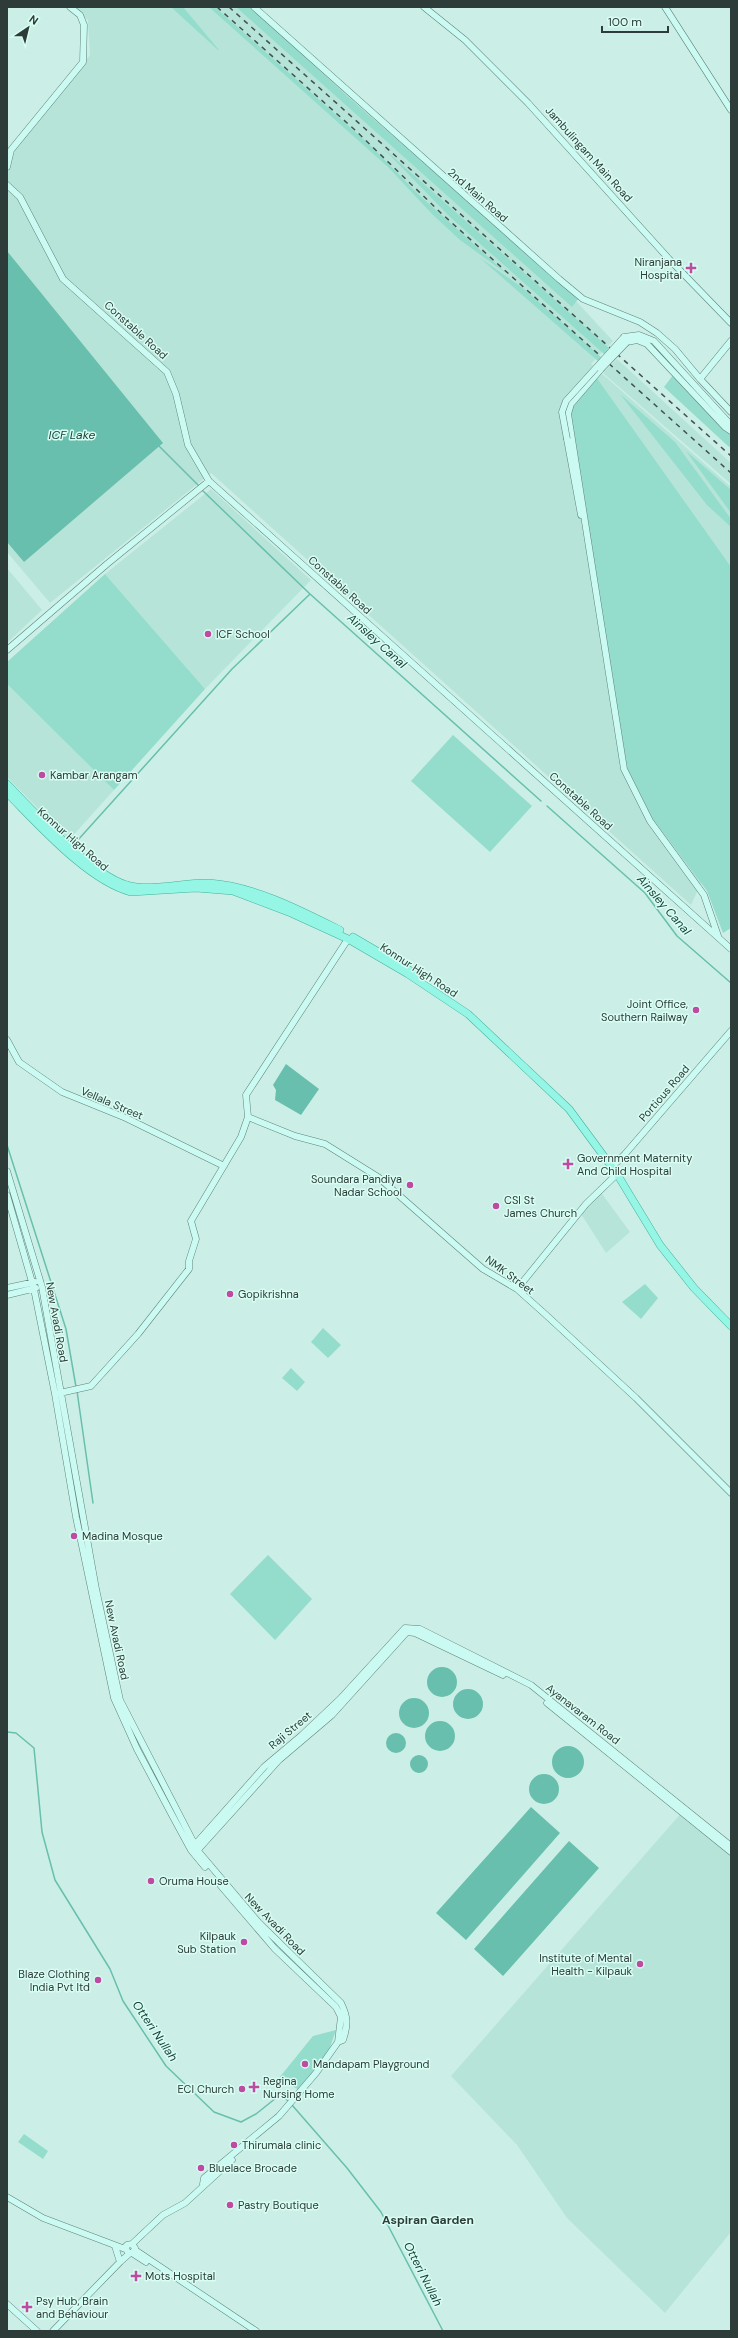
<svg xmlns="http://www.w3.org/2000/svg" width="738" height="2338" font-family="'DM Sans',sans-serif">
<style>
.built{fill:#b7e4d9}
.green{fill:#94dccc}
.water{fill:#68bfad}
.lines{fill:none;stroke-linecap:round;stroke-linejoin:round}
.stream{stroke:#68bfad;stroke-width:1.5}
.secondary-casing{stroke:#61827a;stroke-width:7}
.primary-casing{stroke:#44b19d;stroke-width:8}
.secondary{stroke:#cafaf2;stroke-width:6}
.primary{stroke:#96f6e5;stroke-width:7}
.rail{stroke:#41534e;stroke-width:1.5;stroke-dasharray:5 5;stroke-linecap:butt}
.secondary-bridge-casing{stroke:#61827a;stroke-width:7;stroke-linecap:butt}
.secondary-bridge{stroke:#cafaf2;stroke-width:6}
.poi-dot{fill:#be4aa2;stroke:#d8fdf3;stroke-width:1.5}
.labels{text-anchor:middle;stroke-width:3;stroke-linejoin:round;paint-order:stroke}
.street-label{font-size:11px;fill:#2d3c38;stroke:#d8fdf3}
.poi-label{font-size:11px;fill:#2d3c38;stroke:#d8fdf3;text-anchor:start}
.water-label{font-size:12px;font-style:italic;fill:#153e36;stroke:#d8fdf3}
.neighbourhood-label{font-size:12px;font-weight:bold;fill:#2d3c38;stroke:#d8fdf3}
</style>
<rect width="100%" height="100%" fill="#cbefe6"/>
<!-- built -->
<path class="built" d="M72,7H252L311,59L392,139L576,301L613,341L591,364L731,487V917L703,879L691,905L211,473L50,603L7,552V175L15,150L90,55L88,20Z
M617,359L731,463V484L603,373Z
M211,489L311,580L205,689L105,574Z
M7,568L42,610L7,643Z
M7,684L114,790L69,840L7,777Z
M600,1191L630,1232L606,1253L581,1214Z
M683,1811L731,1852V2232L665,2313L567,2218L517,2145L451,2076Z"/>
<!-- green -->
<path class="green" d="M171,7H183L219,50H218Z
M209,7H215L370,145L418,194L507,274L460,240L432,214L389,168Z
M236,7H251L346,95L579,298L572,307Z
M382,147L609,348L604,354L449,216Z
M479,257L524,289L602,358L599,362Z
M673,375L726,432L731,434V445L729,447L664,387Z
M596,377L731,567V928L723,933L707,891L653,819L627,768L570,414L573,407Z
M620,394L675,442L731,519V527L707,505Z
M686,451L731,490V513Z
M105,574L205,689L114,790L7,684V662Z
M453,735L532,806L490,852L411,781Z
M645,1284L658,1298L641,1319L622,1302Z
M323,1328L341,1345L328,1358L311,1342Z
M291,1368L305,1382L297,1391L282,1378Z
M268,1555L312,1599L275,1640L230,1594Z
M336,2030L329,2050L299,2090L279,2078L313,2036Z
M24,2134L48,2151L43,2159L18,2142Z"/>
<!-- water -->
<path class="water" d="M7,251L163,443L24,562L7,542Z
M286,1064L319,1089L301,1115L275,1100L276,1090L273,1085Z
M427 1682a15 15 0 1 1 30 0a15 15 0 1 1-30 0Z
M453 1704a15 15 0 1 1 30 0a15 15 0 1 1-30 0Z
M399 1713a15 15 0 1 1 30 0a15 15 0 1 1-30 0Z
M425 1736a15 15 0 1 1 30 0a15 15 0 1 1-30 0Z
M386 1743a10 10 0 1 1 20 0a10 10 0 1 1-20 0Z
M552 1762a16 16 0 1 1 32 0a16 16 0 1 1-32 0Z
M410 1764a9 9 0 1 1 18 0a9 9 0 1 1-18 0Z
M529 1789a15 15 0 1 1 30 0a15 15 0 1 1-30 0Z
M531,1807L560,1833L466,1940L436,1913Z
M569,1841L599,1868L503,1976L474,1949Z"/>
<g class="lines">
<!-- stream -->
<path class="stream" d="M159,446L198,485
M203,491L310,594L541,801
M547,806L645,893L677,936L731,983
M77,841L232,669L310,594
M7,1145L66,1329L76,1387
M77,1391L93,1503
M7,1732L16,1733L34,1748L42,1832L55,1880L110,1969L123,2001L166,2066L214,2112L241,2122L256,2114L281,2094L289,2102
M292,2105L347,2168L381,2212L443,2331"/>
<defs>
<path id="secondary" d="M254,7L559,279L583,299L640,322L657,333L675,349L700,379
M424,7L465,40L528,103L669,259L731,323
M665,7L731,110
M7,167L11,150L83,62L84,25L80,15L70,7
M7,185L20,197L63,279L167,372L176,394L188,445L209,481L731,949
M624,337L639,335L654,341L731,425
M731,341L700,379L731,412
M627,342L637,340L647,344L725,427L731,431
M601,369L571,404L568,414L624,769L650,821L704,895L718,936
M567,439L581,515
M7,650L107,564L209,481
M7,1040L19,1062L62,1092L126,1118L224,1166
M248,1117L295,1136L325,1144L378,1177L483,1269L517,1289L545,1314L636,1398L731,1493
M612,1167L625,1154L731,1031
M7,1171L42,1287L96,1589L120,1700L198,1851L259,1923L341,2003C348,2017 348,2025 343,2040L338,2042L316,2073L279,2116L204,2178L203,2184
M7,1195L34,1289L55,1394L76,1517L114,1698L137,1749L172,1815L191,1850L205,1867
M7,1288L35,1282
M517,1289L586,1204L617,1174
M7,1295L36,1288
M60,1393L91,1386L138,1334L189,1269V1261L196,1239L191,1221L241,1137L248,1117L246,1095L348,939
M547,1703L731,1852
M192,1848L264,1767L302,1735L340,1699L405,1628L420,1629L531,1685L731,1846
M196,1852L279,1760L332,1715L407,1632L415,1633L503,1675
M221,1886L275,1949L336,2007L341,2017L338,2042
M7,2197L43,2218L125,2249
M132,2244L163,2215L185,2203L232,2160
M115,2246L120,2262
M135,2250L256,2331
M132,2253L146,2262
M7,2304L37,2331
M53,2331L120,2262L129,2254L133,2252L135,2248L132,2244L127,2245L125,2247L129,2254"/>
<path id="primary" d="M7,784C33,811 93,876 127,885C151,892 184,882 209,883C254,886 300,910 340,930
M7,793C38,824 88,881 131,892L196,888L233,891L291,913L348,939L408,974L468,1014L569,1109L617,1174L660,1245L694,1288L731,1326
M353,937L416,974"/>
</defs>
<!-- secondary casing -->
<use href="#secondary" class="secondary-casing"/>
<!-- primary casing -->
<use href="#primary" class="primary-casing"/>
<!-- secondary -->
<use href="#secondary" class="secondary"/>
<!-- primary -->
<use href="#primary" class="primary"/>
<!-- rail -->
<path class="rail" d="M217,7L355,130L442,214L731,473
M229,7L731,456"/>
<defs>
<path id="secondary-bridge" d="M601,369L627,342
M567,439L562,412L566,401L624,337"/>
</defs>
<!-- secondary-bridge casing -->
<use href="#secondary-bridge" class="secondary-bridge-casing"/>
<!-- secondary-bridge -->
<use href="#secondary-bridge" class="secondary-bridge"/>
</g>
<!-- markers -->
<g class="poi-dot">
<path d="M689 262h4v4h4v4h-4v4h-4v-4h-4v-4h4z"/>
<circle cx="208" cy="634" r="4"/>
<circle cx="42" cy="775" r="4"/>
<circle cx="696" cy="1010" r="4"/>
<path d="M566 1158h4v4h4v4h-4v4h-4v-4h-4v-4h4z"/>
<circle cx="410" cy="1185" r="4"/>
<circle cx="496" cy="1206" r="4"/>
<circle cx="230" cy="1294" r="4"/>
<circle cx="74" cy="1536" r="4"/>
<circle cx="151" cy="1881" r="4"/>
<circle cx="244" cy="1942" r="4"/>
<circle cx="640" cy="1964" r="4"/>
<circle cx="98" cy="1980" r="4"/>
<circle cx="305" cy="2064" r="4"/>
<path d="M252 2081h4v4h4v4h-4v4h-4v-4h-4v-4h4z"/>
<circle cx="242" cy="2089" r="4"/>
<circle cx="234" cy="2145" r="4"/>
<circle cx="201" cy="2168" r="4"/>
<circle cx="230" cy="2205" r="4"/>
<path d="M134 2270h4v4h4v4h-4v4h-4v-4h-4v-4h4z"/>
<path d="M25 2301h4v4h4v4h-4v4h-4v-4h-4v-4h4z"/>
</g>
<g class="labels">
<!-- street labels -->
<g class="street-label">
<text transform="translate(589 154) rotate(48)" y="4">Jambulingam Main Road</text>
<text transform="translate(478 195) rotate(41)" y="4">2nd Main Road</text>
<text transform="translate(136 330) rotate(42)" y="4">Constable Road</text>
<text transform="translate(340 585) rotate(42)" y="4">Constable Road</text>
<text transform="translate(581 801) rotate(42)" y="4">Constable Road</text>
<text transform="translate(73 839) rotate(41)" y="4">Konnur High Road</text>
<text transform="translate(419 970) rotate(33)" y="4">Konnur High Road</text>
<text transform="translate(664 1093) rotate(-49)" y="4">Portious Road</text>
<text transform="translate(112 1103) rotate(23)" y="4">Vellala Street</text>
<text transform="translate(510 1275) rotate(36)" y="4">NMK Street</text>
<text transform="translate(57 1322) rotate(80)" y="4">New Avadi Road</text>
<text transform="translate(117 1640) rotate(78)" y="4">New Avadi Road</text>
<text transform="translate(583 1714) rotate(38)" y="4">Ayanavaram Road</text>
<text transform="translate(290 1730) rotate(-40)" y="4">Raji Street</text>
<text transform="translate(275 1924) rotate(46)" y="4">New Avadi Road</text>
</g>
<!-- poi labels -->
<g class="poi-label">
<text x="682" y="266" text-anchor="end">Niranjana<tspan x="682" dy="13">Hospital</tspan></text>
<text x="216" y="638">ICF School</text>
<text x="50" y="779">Kambar Arangam</text>
<text x="688" y="1008" text-anchor="end">Joint Office,<tspan x="688" dy="13">Southern Railway</tspan></text>
<text x="577" y="1162">Government Maternity<tspan x="577" dy="13">And Child Hospital</tspan></text>
<text x="402" y="1183" text-anchor="end">Soundara Pandiya<tspan x="402" dy="13">Nadar School</tspan></text>
<text x="504" y="1204">CSI St<tspan x="504" dy="13">James Church</tspan></text>
<text x="238" y="1298">Gopikrishna</text>
<text x="82" y="1540">Madina Mosque</text>
<text x="159" y="1885">Oruma House</text>
<text x="236" y="1940" text-anchor="end">Kilpauk<tspan x="236" dy="13">Sub Station</tspan></text>
<text x="632" y="1962" text-anchor="end">Institute of Mental<tspan x="632" dy="13">Health - Kilpauk</tspan></text>
<text x="90" y="1978" text-anchor="end">Blaze Clothing<tspan x="90" dy="13">India Pvt ltd</tspan></text>
<text x="313" y="2068">Mandapam Playground</text>
<text x="263" y="2085">Regina<tspan x="263" dy="13">Nursing Home</tspan></text>
<text x="234" y="2093" text-anchor="end">ECI Church</text>
<text x="242" y="2149">Thirumala clinic</text>
<text x="209" y="2172">Bluelace Brocade</text>
<text x="238" y="2209">Pastry Boutique</text>
<text x="145" y="2280">Mots Hospital</text>
<text x="36" y="2305">Psy Hub, Brain<tspan x="36" dy="13">and Behaviour</tspan></text>
</g>
<!-- water labels -->
<g class="water-label">
<text x="72" y="439">ICF Lake</text>
<text transform="translate(377 641) rotate(42)" y="4">Ainsley Canal</text>
<text transform="translate(664 905) rotate(49)" y="4">Ainsley Canal</text>
<text transform="translate(155 2031) rotate(56)" y="4">Otteri Nullah</text>
<text transform="translate(423 2274) rotate(63)" y="4">Otteri Nullah</text>
</g>
<!-- neighbourhood labels -->
<g class="neighbourhood-label">
<text x="428" y="2224">Aspiran Garden</text>
</g>
</g>
<!-- border -->
<rect width="738" height="2338" fill="none" stroke="#2d3c38" stroke-width="16"/>
<!-- north arrow -->
<g transform="translate(28 28) rotate(35)" stroke="#d8fdf3" stroke-width="3" paint-order="stroke">
<path d="M0-3L7 15L0 10L-7 15Z" fill="#2d3c38"/>
<text y="-6" font-size="11" font-weight="bold" text-anchor="middle" fill="#2d3c38">N</text>
</g>
<!-- scale -->
<path d="M602 26v6h66v-6" fill="none" stroke="#2d3c38" stroke-width="2"/>
<text x="608" y="26" font-size="12" fill="#2d3c38" stroke="#d8fdf3" stroke-width="3" paint-order="stroke">100 m</text>
</svg>
